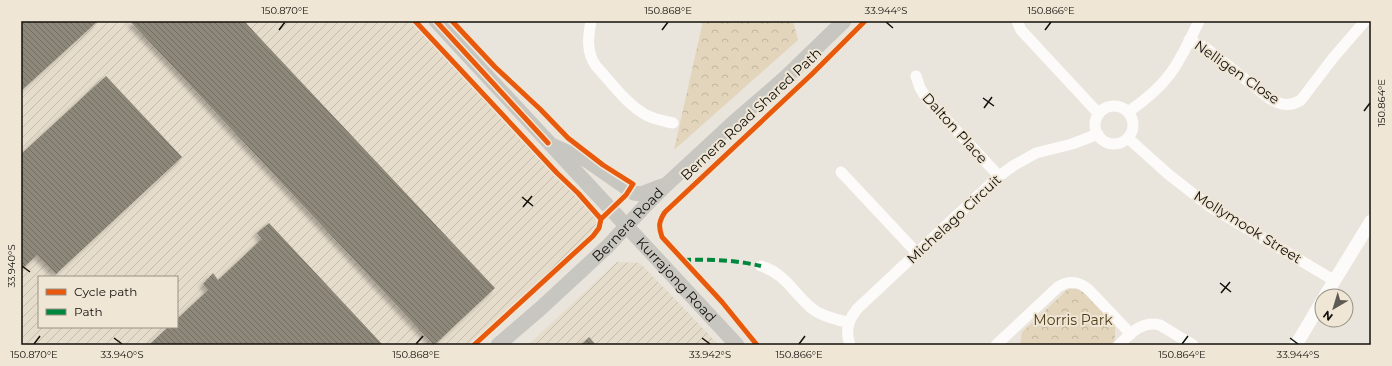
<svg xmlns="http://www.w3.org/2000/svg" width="1392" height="366" font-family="Montserrat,sans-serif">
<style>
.industrial{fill:url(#industrial-furrows);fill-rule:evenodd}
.park{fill:url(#park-crowns)}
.building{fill:url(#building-back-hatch);filter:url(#shadow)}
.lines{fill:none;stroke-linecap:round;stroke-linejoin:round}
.minor{stroke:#fcfbfa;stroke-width:11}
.tertiary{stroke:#fcfbfa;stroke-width:13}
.secondary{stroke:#c8c6c0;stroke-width:15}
.quiet{stroke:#00873e;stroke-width:4;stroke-dasharray:8 4;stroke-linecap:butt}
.cycleway-casing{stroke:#efe6d6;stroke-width:8}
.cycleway{stroke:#e8590c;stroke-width:5}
.ticks{fill:none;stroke:#13100a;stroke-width:1.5}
.labels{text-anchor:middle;stroke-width:4;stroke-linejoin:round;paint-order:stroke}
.street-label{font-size:14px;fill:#13100a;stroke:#efe6d6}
.park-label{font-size:14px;fill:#503e18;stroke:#efe6d6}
.neatline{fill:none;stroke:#13100a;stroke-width:1.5}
.ticks-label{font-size:10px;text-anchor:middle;fill:#13100a}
</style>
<defs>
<pattern id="industrial-furrows" width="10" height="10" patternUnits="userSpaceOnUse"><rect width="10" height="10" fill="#e5dccb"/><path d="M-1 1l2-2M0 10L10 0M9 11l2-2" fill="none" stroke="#c4bcad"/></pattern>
<pattern id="park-crowns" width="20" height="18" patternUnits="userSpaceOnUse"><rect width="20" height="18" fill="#e2d5bb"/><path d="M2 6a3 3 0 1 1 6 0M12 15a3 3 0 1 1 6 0" fill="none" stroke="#c1b69f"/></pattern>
<pattern id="building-back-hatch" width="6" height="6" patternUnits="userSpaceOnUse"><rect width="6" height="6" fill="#8d887a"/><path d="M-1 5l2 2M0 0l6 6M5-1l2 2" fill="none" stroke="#726e62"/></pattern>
<filter id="shadow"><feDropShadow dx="-3.5" dy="3.5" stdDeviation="2" flood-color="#0004"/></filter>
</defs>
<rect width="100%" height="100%" fill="#e9e5dc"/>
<!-- industrial -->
<path class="industrial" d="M21,21H417L593,212L596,219V227L590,235L470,345H21ZM39,277H177V327H39Z
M617,262L640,263L719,345H528Z"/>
<!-- park -->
<path class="park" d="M703,21H793L798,40L674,150Z
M1068,289H1081L1115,326V340L1110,345H1020L1022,332Z"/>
<!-- building -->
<path class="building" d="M21,21H98L21,91Z
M130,21H244L495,288L434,345Z
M106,76L182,157L56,274L37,255L21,270V154Z
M269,223L382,344L149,345L168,327H177V319L208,290L203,284L213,273L218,280L262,239L257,233Z
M589,337L596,345H581Z"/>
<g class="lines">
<!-- minor -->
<path class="minor" d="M591,21C588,37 586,52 596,66C611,82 626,104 646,115C654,119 663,121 673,123
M1017,21L1021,30L1099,114
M1189,40L1206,48L1270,99C1281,105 1290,107 1301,100L1333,58L1365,21
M916,76L920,88L927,99L999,176
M1095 125a19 19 0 1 1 38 0a19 19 0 1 1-38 0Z
M1128,112C1144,101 1159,89 1170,74C1182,58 1190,39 1199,21
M1128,138L1168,174L1209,206L1335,281
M841,172L917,253
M761,266C787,274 794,295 814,310C823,317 837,319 849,323
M850,345C845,332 848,320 857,309L999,176L1013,166L1036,153L1072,144L1098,134
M996,345L1058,287C1069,280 1078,281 1088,289L1131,334
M1119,345C1130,334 1142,320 1160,325L1193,345"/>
<!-- tertiary -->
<path class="tertiary" d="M1325,296L1371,221
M1296,345L1322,301"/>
<!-- secondary -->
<g class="secondary">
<path id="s1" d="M436,21L737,345"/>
<path d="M554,146L588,161L634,193L641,194L662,186"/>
<path id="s2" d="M498,345L541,308L608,246L645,206L666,185L733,123L786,77L844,21"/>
</g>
<!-- quiet -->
<path class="quiet" d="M683,260C710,259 735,260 761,266"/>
<defs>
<path id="cycleway" d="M415,21L557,173L578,193L601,219
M436,21L548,143
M452,21L495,67L540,109L568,138L603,165L633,184L626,195L601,219L599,228L593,236L474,345
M757,345L722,302L662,237C658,226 659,221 665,212L812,74L865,21"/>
</defs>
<!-- cycleway casing -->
<use href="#cycleway" class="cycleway-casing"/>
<!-- cycleway -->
<use href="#cycleway" class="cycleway"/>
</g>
<!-- ticks -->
<path class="ticks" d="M886,22L893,28M279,30L285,22M662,30L668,22M1045,30L1051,22M983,98L994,106M984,108L992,97M1364,111L1370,103M522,197L533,206M523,207L532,196M22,266L30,272M1220,283L1231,292M1221,293L1230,282M114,338L122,344M702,338L710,344M1290,338L1298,344M34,344L40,336M416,344L423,336M799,344L805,336M1182,344L1188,336"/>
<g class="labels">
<!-- street labels -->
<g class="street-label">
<text transform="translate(1237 72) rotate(35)" y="5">Nelligen Close</text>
<text transform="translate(751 114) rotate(-43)" y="5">Bernera Road Shared Path</text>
<text transform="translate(955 128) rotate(48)" y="5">Dalton Place</text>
<text transform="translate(954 219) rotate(-43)" y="5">Michelago Circuit</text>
<text dy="5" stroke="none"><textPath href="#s2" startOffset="177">Bernera Road</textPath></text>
<text transform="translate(1248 227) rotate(32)" y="5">Mollymook Street</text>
<text dy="5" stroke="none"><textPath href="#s1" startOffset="353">Kurrajong Road</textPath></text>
</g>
<!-- park labels -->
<g class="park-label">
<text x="1073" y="325">Morris Park</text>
</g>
</g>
<!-- border -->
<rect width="1392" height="366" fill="none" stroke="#efe6d6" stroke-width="44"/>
<!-- legend -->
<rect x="38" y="276" width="140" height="52" fill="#efe6d6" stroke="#979084"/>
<rect x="46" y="289" width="20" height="6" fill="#e8590c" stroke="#979084"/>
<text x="74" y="296" font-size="12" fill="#13100a">Cycle path</text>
<rect x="46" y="309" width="20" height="6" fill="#00873e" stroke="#979084"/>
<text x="74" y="316" font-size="12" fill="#13100a">Path</text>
<!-- north arrow -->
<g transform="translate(1334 308) rotate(218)"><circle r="19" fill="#efe6d6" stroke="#979084"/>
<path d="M0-3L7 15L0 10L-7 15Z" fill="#5e5b54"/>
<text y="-6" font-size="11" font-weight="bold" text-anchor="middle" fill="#13100a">N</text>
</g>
<rect x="22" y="22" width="1348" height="322" class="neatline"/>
<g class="ticks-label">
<text x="285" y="14">150.870°E</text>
<text x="668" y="14">150.868°E</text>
<text x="886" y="14">33.944°S</text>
<text x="1051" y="14">150.866°E</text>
<text transform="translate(1381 103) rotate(-90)" y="4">150.864°E</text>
<text transform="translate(11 266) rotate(-90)" y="4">33.940°S</text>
<text x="34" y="358">150.870°E</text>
<text x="122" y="358">33.940°S</text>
<text x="416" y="358">150.868°E</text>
<text x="710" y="358">33.942°S</text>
<text x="799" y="358">150.866°E</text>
<text x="1182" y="358">150.864°E</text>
<text x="1298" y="358">33.944°S</text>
</g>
</svg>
